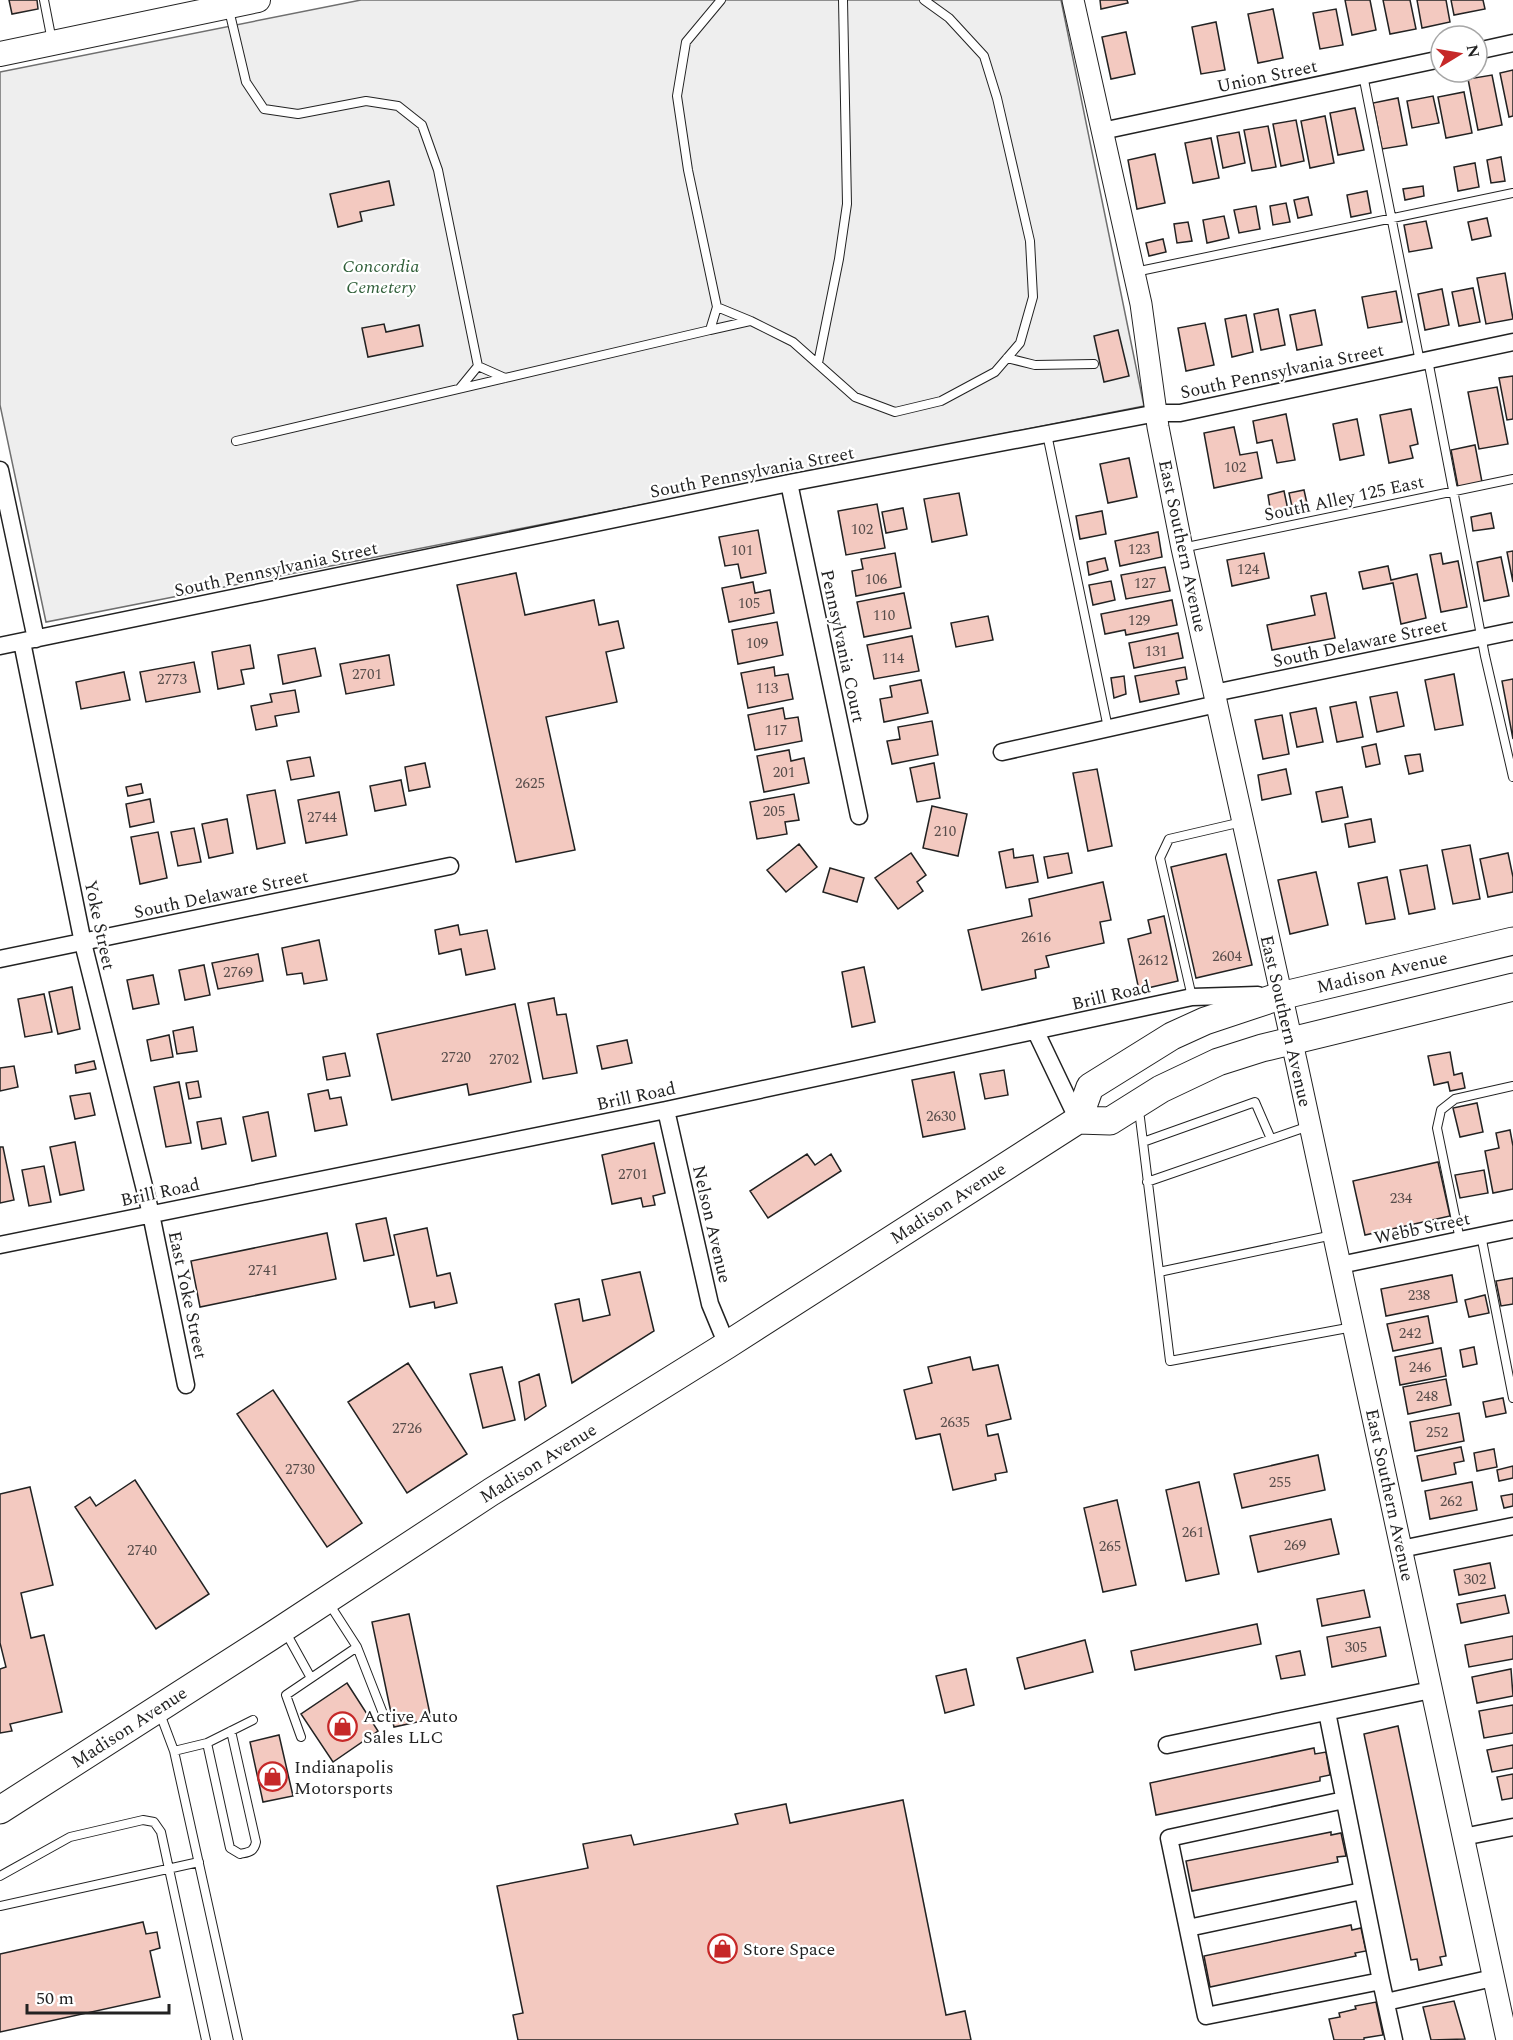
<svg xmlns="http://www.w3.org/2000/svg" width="1513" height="2040" font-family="Spectral,serif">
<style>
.green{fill:#eee;stroke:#6f6f6f;stroke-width:1.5}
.building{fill:#f3c9c0;stroke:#222;stroke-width:1.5}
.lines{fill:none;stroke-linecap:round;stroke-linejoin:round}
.service-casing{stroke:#222;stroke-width:10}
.minor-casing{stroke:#222;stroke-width:19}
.tertiary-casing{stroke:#222;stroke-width:23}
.secondary-casing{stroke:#222;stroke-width:26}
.primary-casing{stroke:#222;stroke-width:29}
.service{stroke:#fff;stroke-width:8}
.minor{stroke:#fff;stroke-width:16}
.tertiary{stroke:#fff;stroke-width:21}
.secondary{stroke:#fff;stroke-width:24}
.primary{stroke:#fff;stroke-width:27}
.labels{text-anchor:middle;stroke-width:4.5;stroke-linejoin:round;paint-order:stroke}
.number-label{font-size:15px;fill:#564c4a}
.street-label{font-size:18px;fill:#222;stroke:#fff}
.park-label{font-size:18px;font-style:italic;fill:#2f5e38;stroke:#fff}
.poi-label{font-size:18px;fill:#222;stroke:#fff;text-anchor:start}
</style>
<rect width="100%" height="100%" fill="#fff"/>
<!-- green -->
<path class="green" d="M361,0H1061L1144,406L46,622L0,405V72Z"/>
<!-- building -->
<path class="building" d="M9,0H37L38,9L12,14Z
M1100,0H1127L1128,3L1101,9Z
M1345,0H1370L1376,30L1352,35Z
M1383,0H1410L1416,29L1390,34Z
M1417,0H1446L1450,22L1422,28Z
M1451,0H1483L1485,9L1454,15Z
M1273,9L1283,58L1258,63L1248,14Z
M1336,9L1343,45L1320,49L1313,13Z
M1216,22L1225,70L1201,74L1192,27Z
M1126,32L1135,74L1111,79L1102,37Z
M1513,70V116L1509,117L1500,73Z
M1492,75L1502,125L1478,130L1468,79Z
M1464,92L1472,133L1446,138L1438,97Z
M1433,96L1439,123L1412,128L1407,101Z
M1398,98L1407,145L1382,149L1373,103Z
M1355,108L1364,150L1338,155L1330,113Z
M1325,116L1334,163L1310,168L1301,121Z
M1296,120L1304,161L1281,166L1273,124Z
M1268,126L1276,167L1252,171L1244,130Z
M1239,132L1245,163L1223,168L1217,136Z
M1211,138L1219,178L1193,183L1185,143Z
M1155,154L1165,203L1137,209L1128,160Z
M1501,157L1505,181L1491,183L1487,160Z
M1475,163L1479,187L1458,191L1454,167Z
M389,181L394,205L360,212L362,221L338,227L330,194Z
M1423,186L1424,196L1405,200L1403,189Z
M1367,191L1371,213L1351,217L1347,195Z
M1308,197L1312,215L1298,218L1294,200Z
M1286,203L1290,222L1273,225L1270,206Z
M1256,206L1260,229L1239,233L1234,210Z
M1224,216L1229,238L1207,243L1203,220Z
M1487,218L1491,236L1472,240L1468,222Z
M1426,221L1432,248L1409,252L1404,225Z
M1188,222L1192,241L1177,243L1174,224Z
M1163,239L1166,252L1149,256L1146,243Z
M1505,273L1513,319L1486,324L1477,278Z
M1473,288L1480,322L1459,326L1452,292Z
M1442,289L1449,325L1425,330L1418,294Z
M1396,291L1402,322L1368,328L1362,297Z
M1278,309L1285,345L1261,350L1254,314Z
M1315,310L1322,345L1297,350L1290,315Z
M1246,315L1253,352L1232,357L1225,319Z
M1205,323L1214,365L1186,371L1178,328Z
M384,324L386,332L419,325L423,346L368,357L362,328Z
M1118,330L1129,376L1104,382L1094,336Z
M1513,376V419L1507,420L1499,378Z
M1497,387L1508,444L1479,449L1468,392Z
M1411,409L1418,444L1410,446L1413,458L1389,463L1380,415Z
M1286,414L1295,460L1277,463L1272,440L1257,443L1253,421Z
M1357,419L1364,455L1340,460L1333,424Z
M1234,427L1240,455L1257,452L1262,478L1214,488L1204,433Z
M1475,445L1482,482L1458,487L1451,450Z
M1129,458L1137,497L1108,503L1100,464Z
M1304,490L1308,508L1293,511L1289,493Z
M1284,491L1288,510L1271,514L1268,495Z
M959,493L967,535L932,542L924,499Z
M877,504L885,548L846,555L838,511Z
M903,508L907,529L886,533L882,512Z
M1102,511L1106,534L1080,539L1076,516Z
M1491,513L1494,528L1473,531L1471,517Z
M758,530L766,573L741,578L738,564L725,566L719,537Z
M1158,532L1162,557L1120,566L1115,541Z
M1513,551V582L1507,552Z
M895,553L901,587L856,596L852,571L863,569L861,559Z
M1264,553L1269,578L1232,586L1227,560Z
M1441,553L1443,564L1458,561L1467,607L1441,612L1430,555Z
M1501,557L1509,596L1484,601L1477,562Z
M1105,558L1108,570L1089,575L1087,562Z
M1388,566L1391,580L1417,574L1426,618L1401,624L1393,583L1363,589L1359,572Z
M1165,567L1170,591L1126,599L1121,575Z
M516,573L525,615L594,600L599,625L618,621L624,648L606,652L617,702L546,717L575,850L516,862L457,585Z
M1111,581L1115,600L1093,605L1089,585Z
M753,582L755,593L770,590L774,613L729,622L722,588Z
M904,593L911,628L864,637L857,602Z
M1326,593L1335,638L1272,650L1267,625L1315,615L1311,596Z
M1172,600L1177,625L1126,635L1125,630L1105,634L1101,614Z
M988,616L993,640L956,647L951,623Z
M777,622L783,655L738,664L732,630Z
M1178,633L1183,658L1134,668L1129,643Z
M912,636L919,671L874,679L867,645Z
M250,645L254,668L241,670L244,684L218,689L212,652Z
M315,648L321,676L283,684L278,655Z
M389,655L394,685L346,694L340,664Z
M194,662L200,692L146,702L140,672Z
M774,667L775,676L788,674L793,699L748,708L741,673Z
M1185,667L1187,679L1176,681L1179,694L1140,702L1135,676Z
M124,672L130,700L81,709L76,682Z
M1454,674L1463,725L1435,730L1425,680Z
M1124,676L1126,694L1114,698L1111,678Z
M1513,679V739L1502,681Z
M921,680L928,713L884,722L880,699L892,697L890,686Z
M295,690L299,712L275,716L277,726L256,730L251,706L272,702L270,694Z
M1397,692L1404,726L1377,732L1370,697Z
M1356,702L1363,737L1337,742L1330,707Z
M783,708L785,719L798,717L802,741L755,750L748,715Z
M1316,708L1323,742L1297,747L1290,713Z
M1282,715L1289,754L1263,759L1255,720Z
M932,721L938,755L892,764L887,741L900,739L898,727Z
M1376,744L1380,764L1366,767L1362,747Z
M789,750L791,761L804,758L809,783L764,792L757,756Z
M1420,754L1423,771L1409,774L1405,756Z
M310,757L314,776L291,780L287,761Z
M425,763L430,787L409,791L405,767Z
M934,763L940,798L917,802L910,768Z
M1097,769L1112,846L1088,851L1073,773Z
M1286,769L1291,794L1262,800L1258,775Z
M401,780L406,805L375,811L370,786Z
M141,784L143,793L128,796L126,787Z
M1342,787L1348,817L1322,822L1316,792Z
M275,790L285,843L257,849L247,795Z
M339,792L347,835L306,843L298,800Z
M794,794L799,820L785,822L787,834L757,839L750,802Z
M150,799L154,822L130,827L126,804Z
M932,806L967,814L958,856L923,848Z
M227,819L233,853L209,858L202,824Z
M1371,819L1375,842L1349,847L1345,824Z
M194,828L201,862L178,866L171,832Z
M158,832L167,878L140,884L131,837Z
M799,844L817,867L786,892L767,870Z
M1470,845L1480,899L1453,904L1442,850Z
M1013,849L1014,858L1033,855L1038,882L1006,888L999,852Z
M911,853L926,875L917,882L923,891L898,909L875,878Z
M1068,853L1072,873L1048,878L1044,857Z
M1508,853L1513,877V892L1488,897L1480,859Z
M1226,854L1252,965L1196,978L1171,867Z
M1427,865L1435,909L1409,914L1400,870Z
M830,868L864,878L857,902L823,892Z
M1316,872L1328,925L1290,934L1278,880Z
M1387,877L1395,919L1366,924L1358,883Z
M1103,882L1111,920L1100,922L1104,943L1046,956L1049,967L1035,970L1036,978L982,990L968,930L1032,916L1029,899Z
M1164,916L1178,981L1139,990L1128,939L1151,933L1148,920Z
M458,925L460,935L487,930L495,969L466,975L461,949L439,954L435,930Z
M319,940L327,980L304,984L302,973L287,975L282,948Z
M258,954L263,981L218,989L212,963Z
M204,965L210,995L185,1000L179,970Z
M864,967L875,1022L852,1027L842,972Z
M153,975L159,1004L133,1009L127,980Z
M72,987L80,1029L58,1034L49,992Z
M44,994L52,1032L25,1037L18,999Z
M554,998L557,1015L566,1014L577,1073L543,1079L528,1003Z
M515,1004L531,1082L469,1095L467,1084L392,1100L377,1034Z
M193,1027L197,1051L177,1054L173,1031Z
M169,1035L173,1057L151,1061L147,1040Z
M627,1040L632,1063L602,1069L597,1046Z
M1450,1052L1454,1075L1462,1073L1465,1088L1450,1091L1448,1082L1434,1085L1428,1056Z
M345,1053L350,1076L327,1080L323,1057Z
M94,1061L96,1069L76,1073L75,1065Z
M14,1066L18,1087L0,1091V1068Z
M1004,1070L1008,1095L985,1099L980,1074Z
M954,1072L965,1129L923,1137L912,1080Z
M198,1081L201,1097L189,1099L186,1083Z
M179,1082L191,1143L166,1147L154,1087Z
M328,1090L330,1099L341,1097L347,1125L315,1131L308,1094Z
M90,1093L95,1115L75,1119L70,1096Z
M1477,1103L1483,1132L1460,1137L1453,1108Z
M268,1112L276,1156L252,1161L243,1117Z
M221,1118L226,1144L202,1149L197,1122Z
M1510,1130L1513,1146V1189L1493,1193L1485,1151L1499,1148L1496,1133Z
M75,1142L84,1190L60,1195L50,1147Z
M654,1143L665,1193L653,1196L655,1205L643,1207L641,1198L612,1204L602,1155Z
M0,1147H3L14,1200L0,1203Z
M807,1154L815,1165L831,1154L841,1171L768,1218L750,1191Z
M1438,1162L1450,1216L1365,1235L1353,1181Z
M44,1166L51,1202L29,1206L22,1170Z
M1484,1170L1488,1193L1460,1198L1455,1175Z
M386,1218L394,1255L364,1261L356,1224Z
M427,1228L437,1276L450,1273L457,1303L435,1308L434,1302L410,1307L394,1235Z
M327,1233L336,1279L200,1307L191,1261Z
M640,1272L654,1331L572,1383L555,1304L579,1299L583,1321L610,1315L602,1280Z
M1452,1275L1457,1302L1386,1316L1381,1289Z
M1513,1278V1304L1501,1306L1496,1281Z
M1485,1295L1489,1313L1469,1317L1465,1300Z
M1428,1316L1433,1343L1393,1351L1387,1324Z
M1474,1347L1477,1364L1463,1367L1460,1350Z
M1441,1348L1446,1376L1400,1385L1395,1357Z
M970,1357L973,1370L998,1365L1011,1419L986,1425L988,1436L998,1434L1007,1472L995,1474L996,1480L953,1490L940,1434L916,1439L904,1390L932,1383L928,1367Z
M408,1363L467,1454L407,1493L348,1402Z
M502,1367L515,1420L483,1428L470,1374Z
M539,1374L546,1406L525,1420L519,1382Z
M1446,1379L1451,1405L1408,1414L1403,1387Z
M273,1390L362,1523L327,1547L237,1414Z
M1503,1398L1506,1413L1486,1417L1483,1402Z
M1459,1413L1464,1441L1415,1451L1410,1422Z
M1461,1447L1464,1461L1454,1463L1456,1474L1422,1481L1417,1456Z
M1494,1449L1497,1467L1477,1471L1474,1453Z
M1318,1455L1325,1490L1242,1508L1234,1474Z
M1513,1466V1478L1499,1481L1497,1470Z
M135,1480L209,1594L156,1629L75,1507L90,1497L96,1506Z
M1199,1482L1219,1574L1186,1581L1166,1490Z
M1472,1482L1477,1510L1430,1519L1425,1491Z
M30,1487L53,1585L21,1593L31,1638L44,1635L62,1712L10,1724L12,1731L0,1733V1669L6,1667L0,1643V1494Z
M1513,1494V1506L1504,1508L1501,1496Z
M1117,1500L1136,1585L1103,1592L1084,1508Z
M1331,1519L1339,1554L1258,1572L1250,1536Z
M1490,1563L1495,1588L1459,1595L1454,1570Z
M1364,1590L1370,1617L1322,1626L1317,1599Z
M1505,1595L1509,1613L1461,1623L1457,1604Z
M409,1614L431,1719L394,1727L372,1622Z
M1257,1624L1261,1644L1135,1670L1131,1651Z
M1380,1627L1386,1656L1332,1667L1327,1637Z
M1513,1636V1659L1469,1667L1465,1645Z
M1085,1640L1093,1672L1025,1689L1017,1658Z
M1300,1651L1305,1675L1281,1679L1276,1656Z
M966,1669L974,1705L945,1713L936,1676Z
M1511,1669L1513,1696L1477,1703L1472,1677Z
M347,1683L378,1731L333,1762L301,1714Z
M1513,1705V1733L1484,1738L1479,1711Z
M1398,1726L1446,1956L1440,1957L1442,1965L1419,1970L1417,1959L1411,1960L1364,1734Z
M279,1735L293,1796L263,1802L250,1742Z
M1513,1745V1768L1492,1772L1487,1750Z
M1314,1748L1315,1754L1326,1752L1330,1775L1320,1777V1781L1156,1815L1150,1783Z
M1513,1774V1798L1502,1800L1497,1777Z
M903,1800L946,2015L965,2011L971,2040H518L513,2015L523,2013L497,1886L588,1868L583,1844L631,1835L634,1845L738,1824L735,1814L786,1804L790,1823Z
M1331,1832V1835L1341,1833L1346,1856L1337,1857L1338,1862L1192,1891L1186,1861Z
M143,1922L146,1934L157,1932L160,1948L150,1951L160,1997L0,2032V1954Z
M1351,1925L1352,1930L1361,1928L1366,1951L1355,1953L1356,1956L1210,1987L1204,1956Z
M1454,2001L1465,2039L1431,2040L1423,2007Z
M1376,2002L1383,2035L1364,2038V2040H1334L1329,2019L1340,2017L1339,2013L1356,2009L1355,2006Z"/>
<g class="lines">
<defs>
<path id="service" d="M44,0L52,41
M721,0L686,42L677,96L688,170L717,307L751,321L793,342L855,397L895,412L941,401L995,372L1020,343L1033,297L1030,241L997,98L984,56L949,18L924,0
M229,10L246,82L264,109L298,114L366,101L398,106L422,125L438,170L478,366
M1363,75L1420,362
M1135,272L1513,193
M717,307L710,330L750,321
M1007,358L1035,365L1094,364
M1428,360L1485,656L1513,777
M818,363L839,259L847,204L843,0
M460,388L478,366L505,378
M1047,434L1108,728
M236,441L710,330
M1182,548L1513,479
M1192,997L1160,858L1169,839L1242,822
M1137,1110L1140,1118L1170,1361L1353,1327
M1143,1142L1255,1102L1271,1139
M1147,1182L1309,1126
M1481,1235L1513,1398
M1460,1240L1437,1128L1441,1110L1455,1099L1513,1086
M1159,1272L1333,1235
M328,1602L357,1647
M285,1631L311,1678
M159,1711L174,1751L207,1743
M231,1731L256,1842C254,1852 249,1852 240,1854L230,1848L207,1743L253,1720
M301,1737L286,1695L357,1647L384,1716
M174,1751L238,2040
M0,1876L70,1837L143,1820L154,1822L161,1832L206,2040
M0,1906L199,1862"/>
<path id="minor" d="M1477,51L1513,43
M1102,131L1441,59
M0,470L36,639
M789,483L859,816
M22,642L83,943L151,1214L186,1385
M0,646L789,483L1157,413H1180L1513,342
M1214,693L1513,631
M1002,752L1217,704
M0,959L450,866
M1036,1032L1078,1120
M666,1110L710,1304L727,1345
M0,1245L666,1110L1192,997L1258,995
M1340,1265L1513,1229
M1401,1549L1513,1526
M1327,1712L1381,1981
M1167,1745L1431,1690
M1344,1800L1169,1838L1206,2016L1381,1981L1394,2040
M1463,1837L1513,1827
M1188,1928L1362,1891
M1386,2002L1493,1978"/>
<path id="tertiary" d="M1073,0L1141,304L1158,427L1182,548L1297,1065L1507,2040"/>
<path id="secondary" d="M0,54L258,0"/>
<path id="primary" d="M1078,1120L1090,1087L1172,1036L1205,1021L1280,996L1513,941
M0,1810L270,1637L491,1492L727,1345L1078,1120L1110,1121L1161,1089L1218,1062L1262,1048L1513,987"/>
</defs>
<!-- service casing -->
<use href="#service" class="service-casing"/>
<!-- minor casing -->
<use href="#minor" class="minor-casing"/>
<!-- tertiary casing -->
<use href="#tertiary" class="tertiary-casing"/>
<!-- secondary casing -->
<use href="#secondary" class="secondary-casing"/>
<!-- primary casing -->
<use href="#primary" class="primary-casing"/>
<!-- service -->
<use href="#service" class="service"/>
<!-- minor -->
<use href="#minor" class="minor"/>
<!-- tertiary -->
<use href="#tertiary" class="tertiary"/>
<!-- secondary -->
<use href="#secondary" class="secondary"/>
<!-- primary -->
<use href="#primary" class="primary"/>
</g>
<!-- icons -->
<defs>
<symbol id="shop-ring" viewBox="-11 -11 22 22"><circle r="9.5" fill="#fff" stroke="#c62828" stroke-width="1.5"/><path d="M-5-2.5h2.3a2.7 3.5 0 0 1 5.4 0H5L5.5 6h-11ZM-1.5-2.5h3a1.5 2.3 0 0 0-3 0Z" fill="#c62828"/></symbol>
</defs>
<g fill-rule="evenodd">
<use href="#shop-ring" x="326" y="1710" width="33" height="33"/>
<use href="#shop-ring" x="256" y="1760" width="33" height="33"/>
<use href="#shop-ring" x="706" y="1932" width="33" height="33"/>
</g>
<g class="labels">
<!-- number labels -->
<g class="number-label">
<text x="1235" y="472">102</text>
<text x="862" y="534">102</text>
<text x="1139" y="554">123</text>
<text x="742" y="555">101</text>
<text x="1248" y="574">124</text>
<text x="876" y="584">106</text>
<text x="1145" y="588">127</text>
<text x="749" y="608">105</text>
<text x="884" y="620">110</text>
<text x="1139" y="625">129</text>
<text x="757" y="648">109</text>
<text x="1156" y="656">131</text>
<text x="893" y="663">114</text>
<text x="367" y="679">2701</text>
<text x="172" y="684">2773</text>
<text x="767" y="693">113</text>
<text x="776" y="735">117</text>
<text x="784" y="777">201</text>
<text x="530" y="788">2625</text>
<text x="774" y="816">205</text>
<text x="322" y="822">2744</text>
<text x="945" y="836">210</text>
<text x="1036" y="942">2616</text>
<text x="1227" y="961">2604</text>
<text x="1153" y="965">2612</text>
<text x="238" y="977">2769</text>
<text x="456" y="1062">2720</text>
<text x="504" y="1064">2702</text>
<text x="941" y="1121">2630</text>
<text x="633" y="1179">2701</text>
<text x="1401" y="1203">234</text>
<text x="263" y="1275">2741</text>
<text x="1419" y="1300">238</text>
<text x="1410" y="1338">242</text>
<text x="1420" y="1372">246</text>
<text x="1427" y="1401">248</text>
<text x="955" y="1427">2635</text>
<text x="407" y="1433">2726</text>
<text x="1437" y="1437">252</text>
<text x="300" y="1474">2730</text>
<text x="1280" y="1487">255</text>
<text x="1451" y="1506">262</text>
<text x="1193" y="1537">261</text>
<text x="1295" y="1550">269</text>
<text x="1110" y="1551">265</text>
<text x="142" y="1555">2740</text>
<text x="1475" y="1584">302</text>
<text x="1356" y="1652">305</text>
</g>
<!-- street labels -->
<g class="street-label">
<text transform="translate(1267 76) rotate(-12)" y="6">Union Street</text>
<text transform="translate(1282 371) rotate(-12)" y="6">South Pennsylvania Street</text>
<text transform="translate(752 472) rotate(-11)" y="6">South Pennsylvania Street</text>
<text transform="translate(1344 498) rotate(-12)" y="6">South Alley 125 East</text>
<text transform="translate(1183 546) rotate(78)" y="6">East Southern Avenue</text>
<text transform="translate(276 569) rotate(-12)" y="6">South Pennsylvania Street</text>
<text transform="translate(1360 643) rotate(-12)" y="6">South Delaware Street</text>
<text transform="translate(843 646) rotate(78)" y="6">Pennsylvania Court</text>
<text transform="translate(221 894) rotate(-12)" y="6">South Delaware Street</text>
<text transform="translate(100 925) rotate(78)" y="6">Yoke Street</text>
<text transform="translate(1382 972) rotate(-13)" y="6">Madison Avenue</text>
<text transform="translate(1111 995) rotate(-13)" y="6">Brill Road</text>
<text transform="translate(1286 1021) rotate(77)" y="6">East Southern Avenue</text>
<text transform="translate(636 1096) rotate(-12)" y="6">Brill Road</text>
<text transform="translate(160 1192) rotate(-12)" y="6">Brill Road</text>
<text transform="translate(948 1203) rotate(-33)" y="6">Madison Avenue</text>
<text transform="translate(712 1224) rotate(77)" y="6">Nelson Avenue</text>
<text transform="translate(1422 1228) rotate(-12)" y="6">Webb Street</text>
<text transform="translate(188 1295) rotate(78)" y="6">East Yoke Street</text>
<text transform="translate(538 1463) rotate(-32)" y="6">Madison Avenue</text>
<text transform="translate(1390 1495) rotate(78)" y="6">East Southern Avenue</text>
<text transform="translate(129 1727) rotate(-33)" y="6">Madison Avenue</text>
</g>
<!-- park labels -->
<g class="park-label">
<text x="381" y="272">Concordia<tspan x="381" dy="21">Cemetery</tspan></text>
</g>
<!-- poi labels -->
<g class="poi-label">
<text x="363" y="1722">Active Auto<tspan x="363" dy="21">Sales LLC</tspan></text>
<text x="294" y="1773">Indianapolis<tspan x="294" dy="21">Motorsports</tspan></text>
<text x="743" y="1955">Store Space</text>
</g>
</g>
<!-- north arrow -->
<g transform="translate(1459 54) rotate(79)"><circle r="28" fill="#ffffff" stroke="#a7a7a7" stroke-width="1.5"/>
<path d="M0-4.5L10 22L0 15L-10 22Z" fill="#c62828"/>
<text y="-9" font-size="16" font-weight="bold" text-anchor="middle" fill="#222222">N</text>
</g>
<!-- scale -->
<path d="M27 2004v9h142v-9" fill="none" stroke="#222222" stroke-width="3"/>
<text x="36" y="2004" font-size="18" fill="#222222" stroke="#ffffff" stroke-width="4.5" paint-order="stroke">50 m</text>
</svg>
